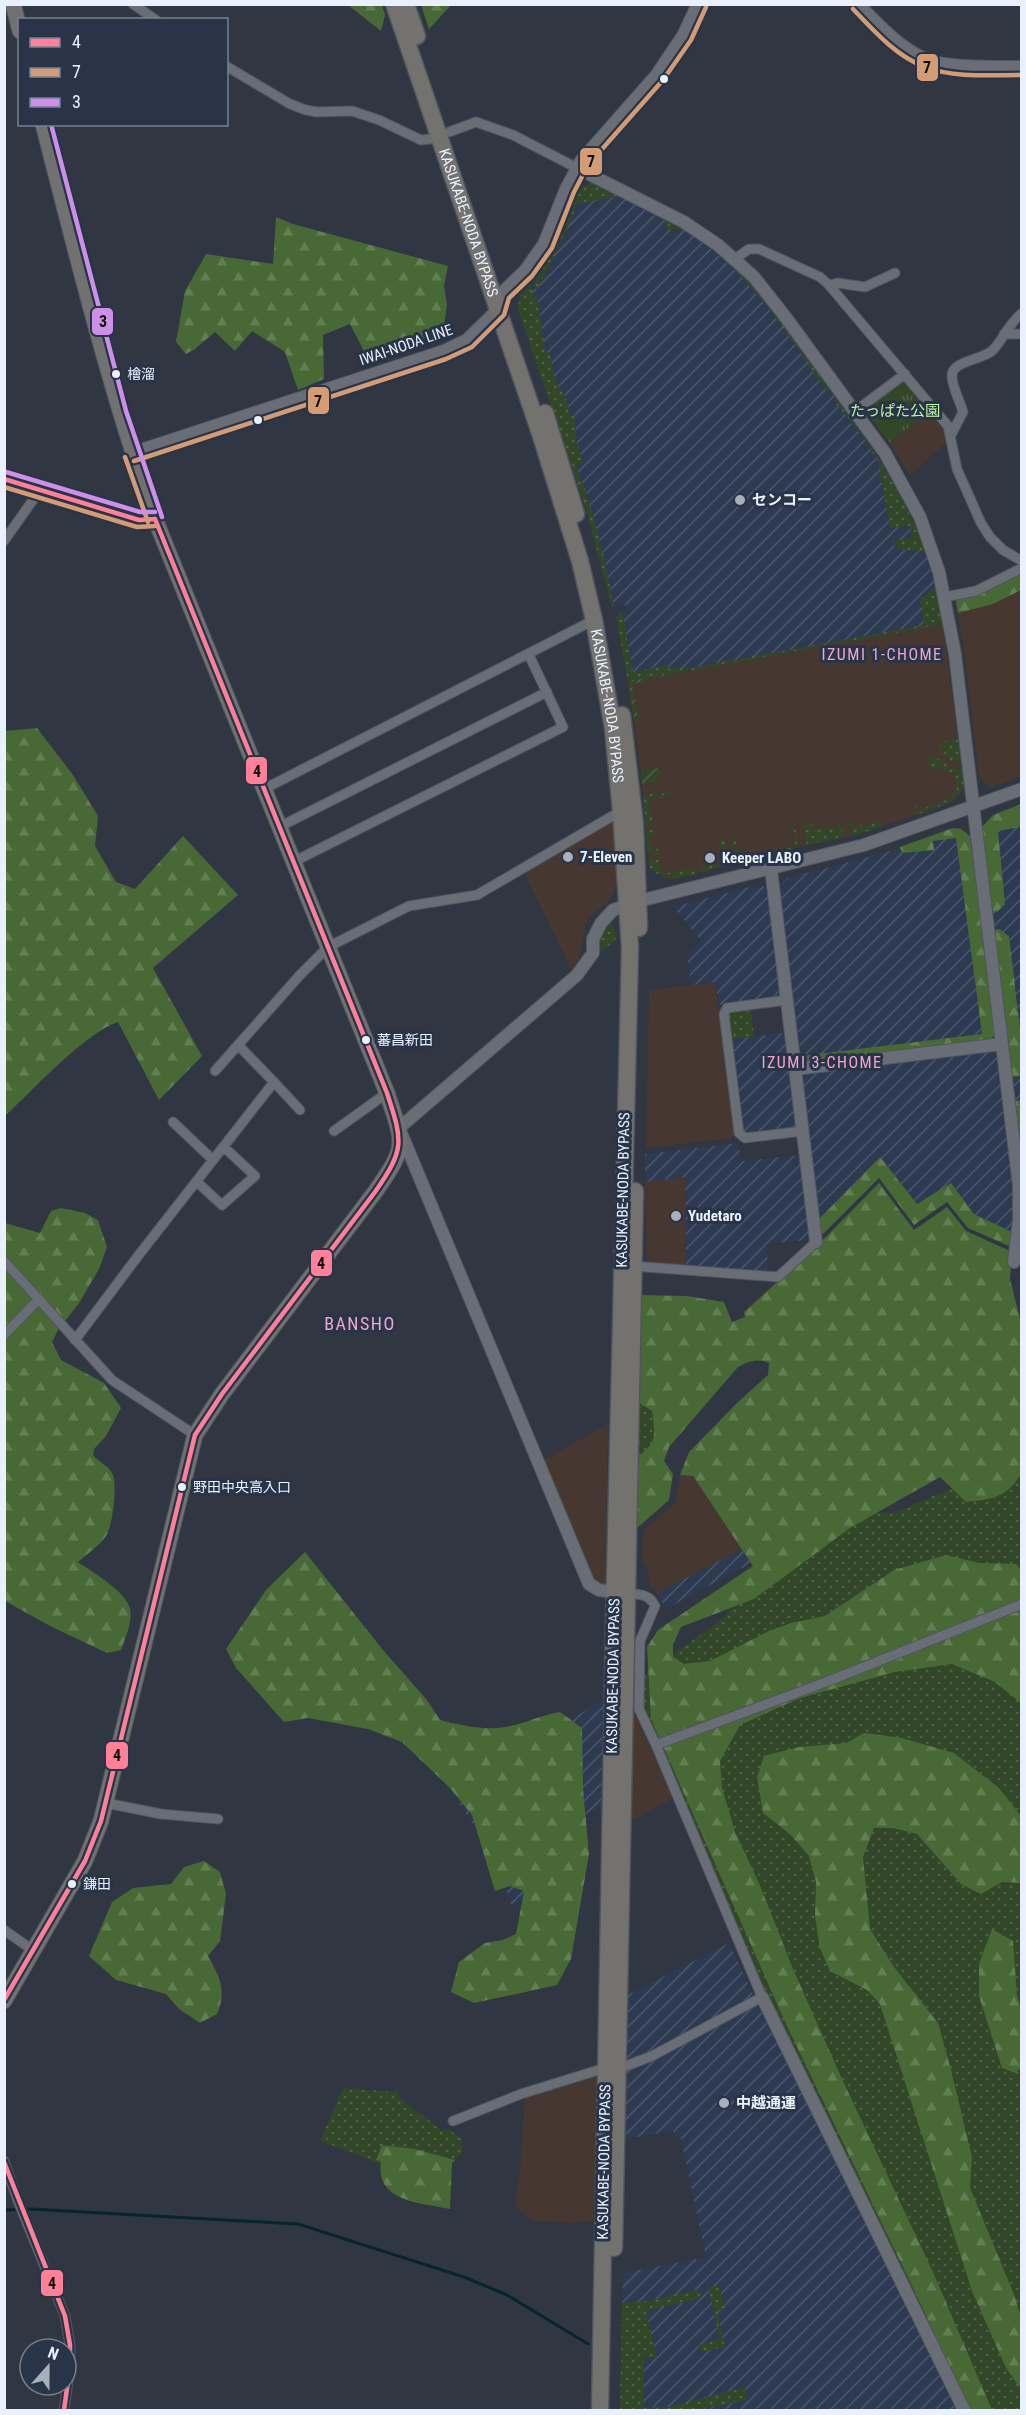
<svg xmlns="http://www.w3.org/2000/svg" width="1026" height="2415" font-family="'Roboto Condensed','Noto Sans JP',sans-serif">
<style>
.commercial{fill:#463830}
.industrial{fill:url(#industrial-furrows)}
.grass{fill:url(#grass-dots)}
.forest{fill:url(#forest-firs)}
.park{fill:url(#park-tufts)}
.garden{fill:url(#garden-furrows)}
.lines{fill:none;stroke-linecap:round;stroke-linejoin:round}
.stream{stroke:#07252d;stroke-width:3}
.minor-casing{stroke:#4f555f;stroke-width:11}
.tertiary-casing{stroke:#4f555f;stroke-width:14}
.secondary-casing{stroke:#4f555f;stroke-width:16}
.primary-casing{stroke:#4f555f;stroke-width:17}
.trunk-casing{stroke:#4f555f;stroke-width:19}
.minor{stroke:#686d76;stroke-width:9}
.tertiary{stroke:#686d76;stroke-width:12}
.secondary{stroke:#686d76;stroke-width:14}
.primary{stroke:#717171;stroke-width:15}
.trunk{stroke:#74726f;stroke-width:16}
.bus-1-casing{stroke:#293449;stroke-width:9}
.bus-2-casing{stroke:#293449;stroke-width:9}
.bus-3-casing{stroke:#293449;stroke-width:9}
.bus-1{stroke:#ff8098;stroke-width:4.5}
.bus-2{stroke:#d39c74;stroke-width:4.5}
.bus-3{stroke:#ce8fe9;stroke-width:4.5}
.bus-dot{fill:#e9f1fe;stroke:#293449;stroke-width:2}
.poi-dot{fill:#a8b0bc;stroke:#293449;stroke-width:2}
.labels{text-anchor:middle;stroke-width:6;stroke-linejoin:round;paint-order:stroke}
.bus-label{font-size:14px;fill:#e9f1fe;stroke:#293449;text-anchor:start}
.street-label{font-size:15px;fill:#e9f1fe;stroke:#293449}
.park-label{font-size:15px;fill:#c0f89f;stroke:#293449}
.poi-label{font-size:15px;font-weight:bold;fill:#e9f1fe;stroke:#293449;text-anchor:start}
.neighbourhood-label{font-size:16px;letter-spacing:1.5px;fill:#efa6ce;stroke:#293449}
.quarter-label{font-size:18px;letter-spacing:1.5px;fill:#efa6ce;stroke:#293449}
.line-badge{stroke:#293449;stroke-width:2}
.pale-badge-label{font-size:16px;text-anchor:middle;font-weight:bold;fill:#111}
</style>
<defs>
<pattern id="industrial-furrows" width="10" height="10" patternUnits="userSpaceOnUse" patternTransform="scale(1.5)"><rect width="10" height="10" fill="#2d3a52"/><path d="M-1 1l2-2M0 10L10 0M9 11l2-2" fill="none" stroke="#4b576c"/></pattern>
<pattern id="grass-dots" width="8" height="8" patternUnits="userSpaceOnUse" patternTransform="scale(1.5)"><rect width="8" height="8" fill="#324628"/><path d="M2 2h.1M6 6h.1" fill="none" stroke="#506148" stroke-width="1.8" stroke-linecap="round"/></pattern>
<pattern id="forest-firs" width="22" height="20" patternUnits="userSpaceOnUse" patternTransform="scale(1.5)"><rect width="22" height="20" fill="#486935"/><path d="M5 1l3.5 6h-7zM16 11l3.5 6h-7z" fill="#627f53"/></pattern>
<pattern id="park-tufts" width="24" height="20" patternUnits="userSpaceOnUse" patternTransform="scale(1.5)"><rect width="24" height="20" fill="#324628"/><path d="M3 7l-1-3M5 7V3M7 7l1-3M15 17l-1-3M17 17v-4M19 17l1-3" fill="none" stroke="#506148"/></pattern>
<pattern id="garden-furrows" width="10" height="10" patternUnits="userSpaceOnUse" patternTransform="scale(1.5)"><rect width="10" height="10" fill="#324628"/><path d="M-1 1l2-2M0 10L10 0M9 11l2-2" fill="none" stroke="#506148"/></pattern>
</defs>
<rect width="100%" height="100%" fill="#303642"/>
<!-- commercial -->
<path class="commercial" d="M929,410L943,428L947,442L910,475L890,443Z
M1021,574V776L990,788L979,777L965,656L956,602L1000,585Z
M943,624L964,788L957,797L950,803L914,816L852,836L799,847L752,861L713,868L677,879H667L650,868L640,765L628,682Z
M614,820L616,885L610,900L591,916L586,924L579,959L572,971L523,870Z
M715,982L735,1134L732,1138L646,1148L649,990Z
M685,1177L686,1265L650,1263L647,1259L645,1182Z
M608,1424L605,1583H601L593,1580L590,1575L544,1460Z
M680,1475L693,1476L742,1549L657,1593L651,1586L646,1565L642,1560L643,1535L644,1530L675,1503Z
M633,1708L673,1798L631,1821Z
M597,2075L594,2221L571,2223L533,2221L515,2206L520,2171L525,2097Z"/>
<!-- industrial -->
<path class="industrial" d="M593,183L679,225L747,276L793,335L807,358L887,470L904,501L920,537L932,570L943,624L628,682L616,617L626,610L624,603L612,607L586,509L518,309L520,295L542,270L553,252L580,187Z
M1021,804V1162L982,827L993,815Z
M953,828L961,829L970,836L996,1033L801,1059L779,887L787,878L887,852Z
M760,884L769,890L781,993L778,997L719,1005L715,982L691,985L687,955L701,940L673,907Z
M786,1033L797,1126L746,1135L743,1133L731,1039Z
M991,1050L998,1055L1014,1193V1233L974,1214L951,1183L918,1205L880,1157L818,1220L803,1079L808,1073Z
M738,1143L741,1161L801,1155L809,1240L766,1244L769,1272L686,1265L685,1177L645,1182V1154Z
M742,1549L751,1563L666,1609L657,1593Z
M603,1698L601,1805L515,1857L530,1895L512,1907L497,1861L457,1800Z
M729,1943L753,1994L751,1998L649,2053L627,2060L628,1995Z
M754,2006L760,2007L850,2185L958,2410H620L623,2273L706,2257L680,2135L674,2136L673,2131L625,2139L627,2068L673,2050Z"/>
<!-- grass -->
<path class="grass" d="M593,183L620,196L578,204L557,251L536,291L534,279C557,252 563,218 580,187Z
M666,218C695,235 724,252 748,277C780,311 803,354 831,392L826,391C790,338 758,286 707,246C700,241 688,231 679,229C676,228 669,230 666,231L664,222Z
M531,282L532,292L538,300L545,353L550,352L555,380L566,398L570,416L575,415L576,439L583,463L576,466C595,511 604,558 614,606L612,607L586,509L518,309L520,295Z
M836,399C872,447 905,494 925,551L901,550L893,545V541L912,538L910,526L890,528L878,461L864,439L836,404Z
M936,587L943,624L628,682L616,617L622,612L633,672L668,665L669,669L678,667L684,669L924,625L920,599Z
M958,738L961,761H951L940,748L939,743Z
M928,754C943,757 942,769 962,769L964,788L950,803L916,815L915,805L917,811L952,798V793L957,792L955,772L948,773L941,769L931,770Z
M670,791V794L648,798L653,825L646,826L643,795Z
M877,816L881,827L852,836L850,822L853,821L855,827L878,822Z
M812,822L813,829L839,828L840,823L844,837L807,845L804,825Z
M794,825L799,847L752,861L736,862L732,836H736L737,850H739L740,857L795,846V833H792L791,826Z
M655,829L656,835L649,837L652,850L658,849L660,856L647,852L646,830Z
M719,838L725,841L729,864L701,873L700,867L723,863Z
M648,857L660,861L662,874L695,868L697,874C678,879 665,882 650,868Z
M611,923L617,935L614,942L598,953L601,935Z
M751,1009L754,1037L731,1039L728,1015L731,1011Z
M639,1403L652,1411C655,1435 658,1442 637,1457Z
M1021,1458V1603L658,1739L643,1706L644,1675L721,1620L741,1597L870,1513H894Z
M1021,1608V2410H969L765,1991L662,1749L663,1747Z
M343,2088L397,2092L399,2097L441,2130L448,2129L461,2138L463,2151L455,2160L415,2149L383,2145L381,2164L320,2141Z
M719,2286L725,2308L717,2311L725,2347L701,2352L699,2345L720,2339L709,2291L711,2287Z
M695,2290L701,2294L698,2299L646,2311L657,2357H644V2407H669L745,2387L747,2400L698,2410H620L622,2303L648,2301Z"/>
<!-- forest -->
<path class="forest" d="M348,5H382L385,15L381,31Z
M421,5V4L451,5L429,29Z
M276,217L293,224L448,266L444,286L447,305L442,339L369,361L350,324L323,335L324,379L298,390L285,352L252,331L235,351L215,332L195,349L186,354L176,342L185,291L206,254L273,264Z
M1021,574V590L993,604L958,613L956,602L958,599L986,591Z
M37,728L73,775L98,816L95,846L116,882L135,889L183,836L238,895L153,968L202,1056L159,1100L118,1022C85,1033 34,1089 7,1114L5,1112V731Z
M1021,804V827L998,831L1005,904L998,911L992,914L982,827L993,815Z
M953,828L961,829L970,836L996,1033L990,1041L809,1063L801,1056L982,1034L956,838L933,841L934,850L902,853L900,847Z
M999,929L1009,936L1021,1037V1076L1011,1077L994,930Z
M1021,1100V1162L1014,1101Z
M880,1157L917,1204L951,1183L974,1214L1014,1233L1012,1244L1009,1246L968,1228L947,1202L914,1225L879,1178L823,1234L820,1232L818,1220Z
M879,1183L914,1230L947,1207L966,1231L1012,1252L1010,1279L1022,1327L1021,1474C1006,1498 993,1499 966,1502L940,1477L850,1528L754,1599L681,1627L673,1645V1657L684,1664L710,1661L769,1631L791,1623L825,1616L894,1570L946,1555L979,1563L1016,1564L1021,1570V1703L995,1682L952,1664L895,1672L800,1698L740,1725L720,1761L722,1788L735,1832L759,1883L793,1969L842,2079L933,2272L992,2410H965L926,2315L786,2024L651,1719L647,1647L658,1630L753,1566L693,1476L680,1475L689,1452L737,1403L768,1375L769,1363C758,1358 749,1361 738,1367L669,1447L664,1461L673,1474L669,1500L636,1529L637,1457C658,1442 655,1435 652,1411L639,1403L641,1295L687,1296L724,1302L732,1322L745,1317L744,1312L816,1247Z
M61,1208L85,1213L98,1220L107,1247L99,1269L79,1303L58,1330L52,1342L61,1360L104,1383L121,1408L106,1436L94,1449L93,1455C99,1463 109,1465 113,1475C117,1486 113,1526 106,1536C99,1546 87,1554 78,1562C92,1572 127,1592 130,1609C133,1621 125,1639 121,1650L107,1653L52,1627L5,1601V1223L40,1233L51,1211Z
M305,1552L383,1650L427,1700L440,1720C460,1725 485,1731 505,1727C524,1724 541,1715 560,1712L582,1728L583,1789L589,1854L571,1959L557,1985L474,2003L451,1992L459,1962L485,1943L503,1940L516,1934L524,1891L510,1886L495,1891L472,1815L450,1788L402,1742L368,1729L308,1718L284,1722L236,1668L226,1649L266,1590Z
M864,1733L902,1738L954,1753L999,1788L1021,1816V1883L1002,1882L981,1894L961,1884L917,1834L893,1828H874L863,1857L870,1929L894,1967L938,2023L950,2066L972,2157L970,2188L1015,2297L1021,2318V2389L1006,2368L972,2291L880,2004L867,1990L830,1971L820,1948L815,1916L816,1882L809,1856L792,1836L763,1813L757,1777L764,1756L799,1747L846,1743Z
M204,1861L220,1872L226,1894L220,1941L208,1956C220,1978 227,1990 217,2014L200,2023L179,2009L166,1994L116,1980L89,1956L112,1902L133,1888L171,1884L184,1867Z
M992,1929L1013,1941L1017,1995L1021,2009V2068L1015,2073L1002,2068L979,1996V1964Z
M382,2145L415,2149L455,2160L452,2163L450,2209C422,2203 375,2202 381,2162L376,2160Z"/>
<!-- park -->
<path class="park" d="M901,381L906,382L929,410L890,443L866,412L867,407Z"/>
<!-- garden -->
<path class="garden" d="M646,678V681L632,684L639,723L635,724L628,682Z
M659,768L660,775L656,781L642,785L641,771Z"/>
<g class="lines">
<!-- stream -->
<path class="stream" d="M4,2210L31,2209L298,2224L464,2277L507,2295L588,2344"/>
<defs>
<path id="minor" d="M133,4L156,20
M226,66L290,104L306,110L317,112L352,111L379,120L421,140L439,138
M449,132L476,122L513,135L577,168
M736,258L749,249H759L820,277L829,285L948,426L957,469L981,523L990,537L1003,550L1022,561
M829,285L838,283L865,287L895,273
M1004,334H1022
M854,412L905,374
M951,435L963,412C960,401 952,387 952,376C951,361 983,360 993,350C1004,338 1009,323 1022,313
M4,541L40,490
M945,597L976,591L1022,568
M264,789L594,620
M279,827L547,692
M293,862L563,727L529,655
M787,1000L727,1008L724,1014L739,1133L745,1138L803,1131
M215,1071L238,1045
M274,1082L300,1110
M173,1122L213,1160
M334,1131L387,1093
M197,1182L222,1205L255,1176L224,1147
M4,1261L112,1380L195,1435
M633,1266L778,1277L816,1242
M4,1335L39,1299
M75,1340L138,1256L274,1082L238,1045L300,975L328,947L409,906L477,895L621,811
M656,1745L826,1682L1022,1604
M106,1803L161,1814L218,1819
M4,1930L34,1951
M618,2069L652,2056L762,1997L656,1745L639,1709L640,1641L655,1606C650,1594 638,1594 627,1593
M453,2121L521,2094L605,2068
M4,2161L18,2201L65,2316L70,2345V2367L64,2410"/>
<path id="tertiary" d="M858,4C878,24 901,50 928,60C950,68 997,67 1022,67
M577,168L684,222L718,245L754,277L784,315L885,453L920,517L939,572L955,654L1019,1186V1220L1014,1262
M4,479L139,520L155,519
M771,869L816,1242
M795,1069L1002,1044
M623,1593L599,1590L589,1584L399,1128L577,975L593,953V939L601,923L613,910L639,901L864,845L1022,789
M762,1997L964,2410"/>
<path id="secondary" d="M132,454L444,352L467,341L498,311L502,294L526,271L545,244L567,189L582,161L657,76L684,36L699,4"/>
<path id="primary" d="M13,4L20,31
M4,2001L85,1861L101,1821L195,1435L222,1394L375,1192C408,1145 404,1145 387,1093L155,519C110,390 77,257 43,124"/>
<g id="trunk">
<path id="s1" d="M394,4L541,436L580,561L594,620L613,728L621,811L630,948L615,1574L600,2410"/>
<path d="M406,4L417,36"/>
<path d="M545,413L576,514"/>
<path d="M622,715L635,824L639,928"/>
<path d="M614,2248L635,1191"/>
</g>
</defs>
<!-- minor casing -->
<use href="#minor" class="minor-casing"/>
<!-- tertiary casing -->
<use href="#tertiary" class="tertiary-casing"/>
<!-- secondary casing -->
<use href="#secondary" class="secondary-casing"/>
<!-- primary casing -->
<use href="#primary" class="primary-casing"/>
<!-- trunk casing -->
<use href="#trunk" class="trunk-casing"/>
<!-- minor -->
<use href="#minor" class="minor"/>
<!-- tertiary -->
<use href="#tertiary" class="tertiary"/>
<!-- secondary -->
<use href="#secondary" class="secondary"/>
<!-- primary -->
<use href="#primary" class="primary"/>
<!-- trunk -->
<use href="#trunk" class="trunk"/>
<defs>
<path id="bus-1" d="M4,479L139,520L155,519
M4,2000L85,1861L101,1821L195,1435L222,1394L375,1192C405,1149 403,1142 387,1093L155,519
M4,2162L65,2316L70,2345V2367L64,2410"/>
<path id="bus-2" d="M853,9C874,31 896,56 925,67C954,78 990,75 1022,75
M125,457L148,522
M134,461L446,359L472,347L504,315L509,298L532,276L552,248L574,192L588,165L663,80L691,40L706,7
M4,487L137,527L155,526"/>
<path id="bus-3" d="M51,124L126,411L162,517
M6,472L140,512H155"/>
</defs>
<!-- bus-1 casing -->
<use href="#bus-1" class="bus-1-casing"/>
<!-- bus-2 casing -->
<use href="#bus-2" class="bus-2-casing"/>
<!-- bus-3 casing -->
<use href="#bus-3" class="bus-3-casing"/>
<!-- bus-1 -->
<use href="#bus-1" class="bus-1"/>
<!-- bus-2 -->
<use href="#bus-2" class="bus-2"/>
<!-- bus-3 -->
<use href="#bus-3" class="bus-3"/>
</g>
<!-- markers -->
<g class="bus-dot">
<circle cx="664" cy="79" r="5"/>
<circle cx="116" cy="374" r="5"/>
<circle cx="258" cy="420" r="5"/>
<circle cx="366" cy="1040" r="5"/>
<circle cx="182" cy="1487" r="5"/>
<circle cx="72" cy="1884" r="5"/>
</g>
<g class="poi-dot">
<circle cx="740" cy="500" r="6"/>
<circle cx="568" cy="857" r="6"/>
<circle cx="710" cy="858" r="6"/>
<circle cx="676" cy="1216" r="6"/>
<circle cx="724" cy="2103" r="6"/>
</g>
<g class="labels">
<!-- bus labels -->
<g class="bus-label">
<text x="127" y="379">檜溜</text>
<text x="377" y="1045">蕃昌新田</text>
<text x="193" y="1492">野田中央高入口</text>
<text x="83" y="1889">鎌田</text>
</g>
<!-- street labels -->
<g class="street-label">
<text dy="5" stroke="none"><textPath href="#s1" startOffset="231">KASUKABE-NODA BYPASS</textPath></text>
<text transform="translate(406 345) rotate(-19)" y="5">IWAI-NODA LINE</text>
<text dy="5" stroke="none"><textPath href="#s1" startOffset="735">KASUKABE-NODA BYPASS</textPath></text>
<text transform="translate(623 1190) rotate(-89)" y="5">KASUKABE-NODA BYPASS</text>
<text transform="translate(613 1676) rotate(-89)" y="5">KASUKABE-NODA BYPASS</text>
<text transform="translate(604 2162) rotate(-89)" y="5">KASUKABE-NODA BYPASS</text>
</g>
<!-- park labels -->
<g class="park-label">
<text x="895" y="416">たっぱた公園</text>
</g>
<!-- poi labels -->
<g class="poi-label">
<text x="752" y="505">センコー</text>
<text x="580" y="862">7-Eleven</text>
<text x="722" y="863">Keeper LABO</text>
<text x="688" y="1221">Yudetaro</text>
<text x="736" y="2108">中越通運</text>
</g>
<!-- neighbourhood labels -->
<g class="neighbourhood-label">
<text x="882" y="660">IZUMI 1-CHOME</text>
<text x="822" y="1068">IZUMI 3-CHOME</text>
</g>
<!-- quarter labels -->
<g class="quarter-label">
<text x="360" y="1330">BANSHO</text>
</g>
</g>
<g class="line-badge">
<rect x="916" y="53" width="23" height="29" rx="6" fill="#d39c74"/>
<rect x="579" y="147" width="24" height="29" rx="6" fill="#d39c74"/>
<rect x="91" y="307" width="23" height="29" rx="6" fill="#ce8fe9"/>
<rect x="307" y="386" width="23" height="29" rx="6" fill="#d39c74"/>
<rect x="245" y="756" width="23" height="29" rx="6" fill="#ff8098"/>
<rect x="310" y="1249" width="23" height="28" rx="6" fill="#ff8098"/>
<rect x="105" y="1741" width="24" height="29" rx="6" fill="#ff8098"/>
<rect x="40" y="2269" width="24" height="28" rx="6" fill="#ff8098"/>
</g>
<g class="pale-badge-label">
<text x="927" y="73">7</text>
<text x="591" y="167">7</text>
<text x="103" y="327">3</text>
<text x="318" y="407">7</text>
<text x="257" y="777">4</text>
<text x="321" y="1269">4</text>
<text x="117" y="1761">4</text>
<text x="52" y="2289">4</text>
</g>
<!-- border -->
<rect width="1026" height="2415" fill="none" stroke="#e9f1fe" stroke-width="12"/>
<!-- legend -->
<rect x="18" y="18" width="210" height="108" fill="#293449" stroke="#768091" stroke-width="1.5"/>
<rect x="30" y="38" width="30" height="9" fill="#ff8098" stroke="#768091" stroke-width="1.5"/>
<text x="72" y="48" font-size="18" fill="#e9f1fe">4</text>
<rect x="30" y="68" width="30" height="9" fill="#d39c74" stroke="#768091" stroke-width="1.5"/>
<text x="72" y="78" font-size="18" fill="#e9f1fe">7</text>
<rect x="30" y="98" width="30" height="9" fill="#ce8fe9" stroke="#768091" stroke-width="1.5"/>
<text x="72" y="108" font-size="18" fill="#e9f1fe">3</text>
<!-- north arrow -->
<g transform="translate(48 2367) rotate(21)"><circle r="28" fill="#293449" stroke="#768091" stroke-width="1.5"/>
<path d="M0-4.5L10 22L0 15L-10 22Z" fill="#a8b0bc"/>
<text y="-9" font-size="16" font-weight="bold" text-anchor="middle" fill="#e9f1fe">N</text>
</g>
</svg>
